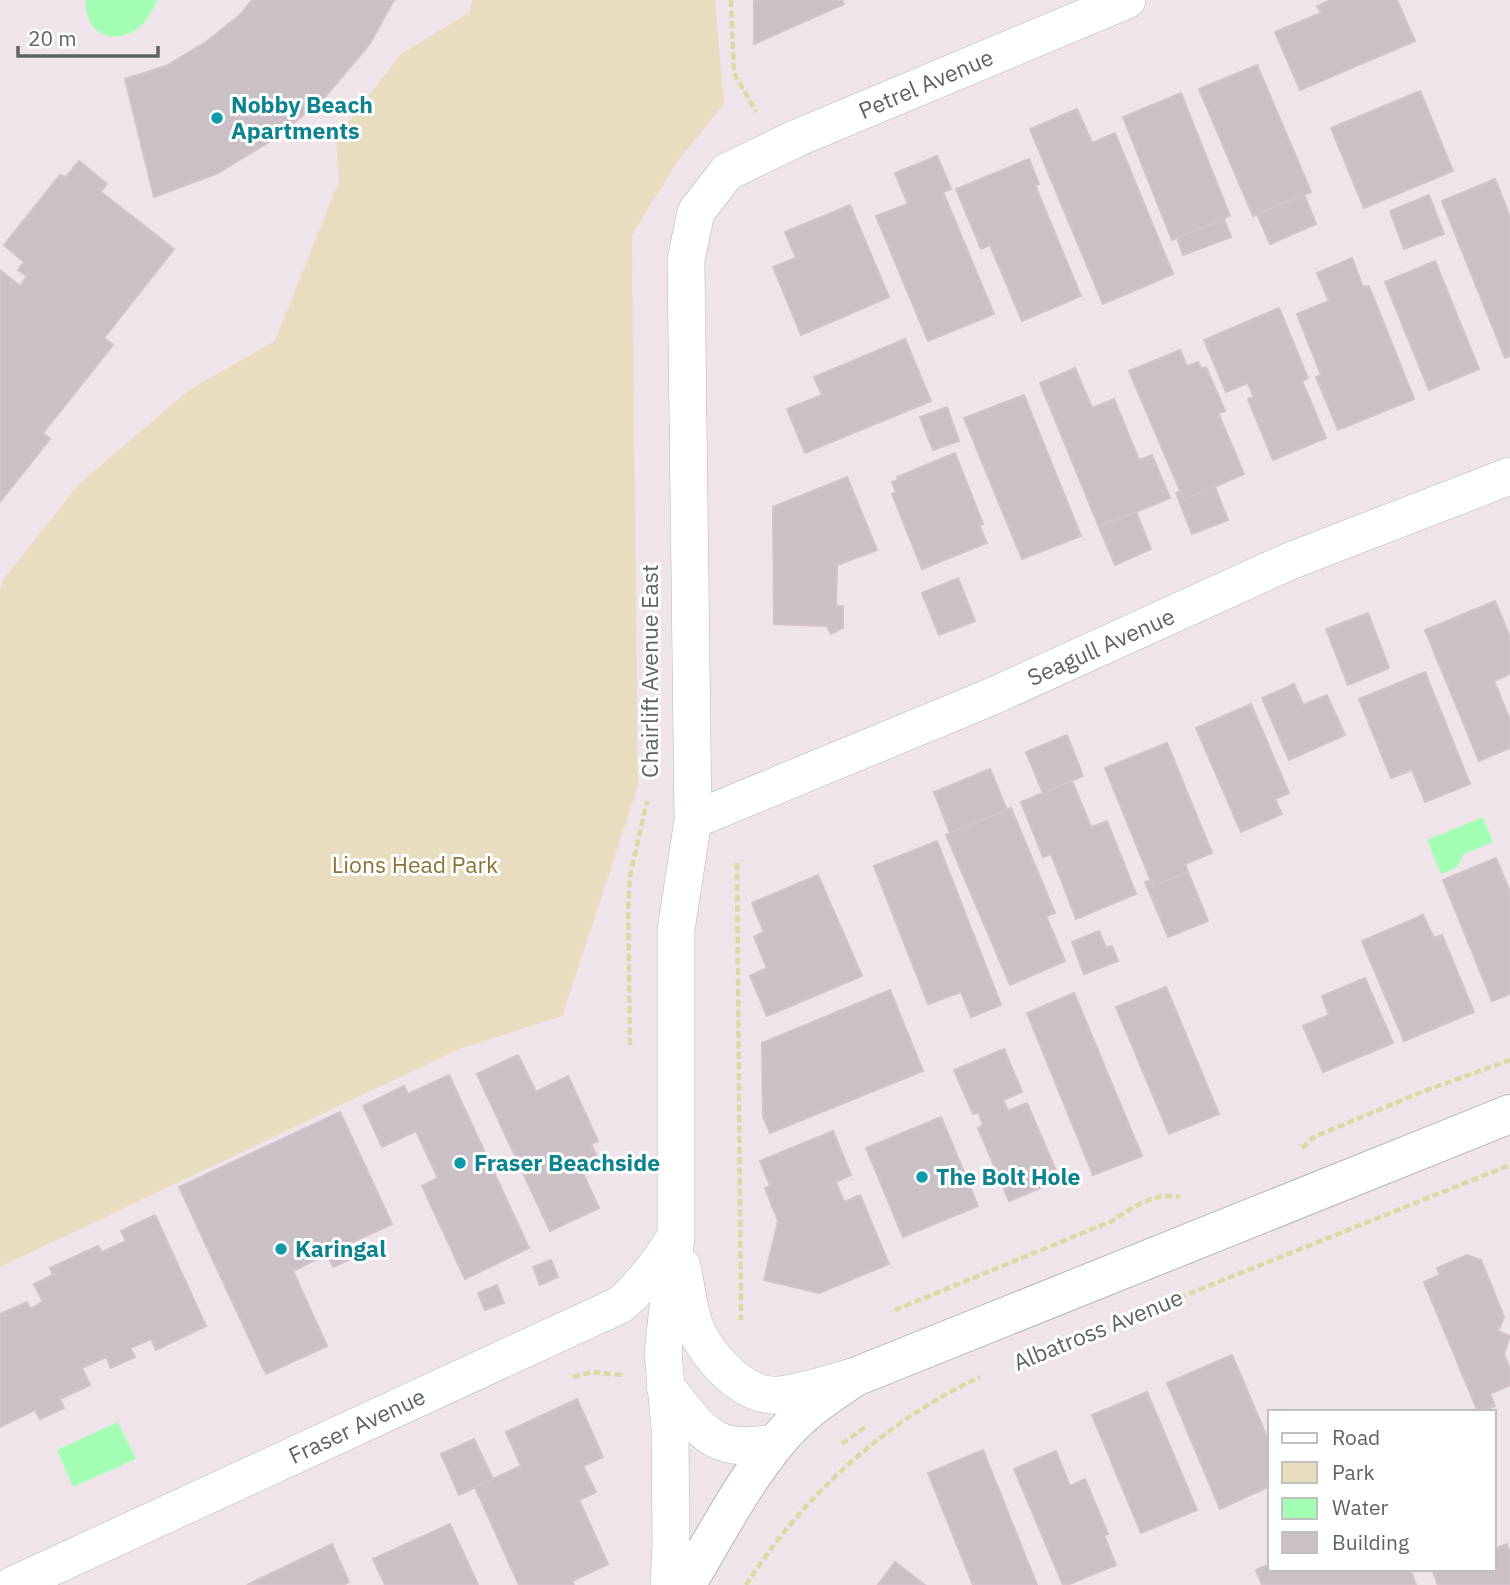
<svg xmlns="http://www.w3.org/2000/svg" width="1510" height="1585" font-family="'IBM Plex Sans',sans-serif">
<style>
.green{fill:#e8debf}
.water{fill:#a4ffb5}
.building{fill:#cac0c6;stroke:#d4c2cc;stroke-width:2}
.lines{fill:none;stroke-linecap:round;stroke-linejoin:round}
.minor-casing{stroke:#b1b9b4;stroke-width:38}
.tertiary-casing{stroke:#b1b9b4;stroke-width:40}
.path{stroke:#dadaa2;stroke-width:4.5;stroke-dasharray:7 3.5;stroke-linecap:butt}
.minor{stroke:#fff;stroke-width:37}
.tertiary{stroke:#fff;stroke-width:38}
.culture-dot{fill:#0f9aa8;stroke:#fff;stroke-width:2.5}
.labels{text-anchor:middle;stroke-width:6;stroke-linejoin:round;paint-order:stroke}
.street-label{font-size:23px;fill:#5c655f;stroke:#fff}
.culture-label{font-size:23px;font-weight:bold;fill:#0d838f;stroke:#fff;text-anchor:start}
.park-label{font-size:23px;fill:#877631;stroke:#fff}
</style>
<rect width="100%" height="100%" fill="#efe4e9"/>
<!-- green -->
<path class="green" d="M472,0H715L724,104L677,162L632,235L638,786L562,1016L459,1049L0,1267V590L3,580L78,485L189,390L275,341L339,181L336,138L401,54L470,12Z"/>
<!-- water -->
<path class="water" d="M85,0H158C153,8 149,17 143,24C129,39 101,43 90,22C87,16 86,7 85,0Z
M1483,817L1493,842L1464,854L1456,868L1441,874L1427,840Z
M118,1422L136,1459L73,1487L57,1450Z"/>
<!-- building -->
<path class="building" d="M252,0H394L369,45L325,97L274,139L218,173L154,197L125,79L166,66L206,42L241,14Z
M754,0H842L844,4L754,44Z
M1331,0H1397L1415,41L1300,90L1275,32L1321,13L1317,6Z
M1257,65L1311,192L1253,216L1199,89Z
M1420,91L1453,171L1364,208L1331,128Z
M1181,93L1230,216L1172,240L1123,117Z
M1077,109L1092,143L1115,133L1173,274L1103,304L1030,129Z
M937,156L951,189L943,192L994,314L928,341L876,216L908,204L895,173Z
M1029,159L1039,184L1035,185L1081,296L1022,321L990,245L981,249L956,189Z
M79,161L107,184L101,192L174,249L104,338L113,345L43,433L50,439L0,502V270L20,286L27,276L18,270L24,262L4,245L60,175L66,177Z
M1495,179L1510,217V356L1505,358L1442,201Z
M1304,194L1316,224L1270,244L1257,214Z
M1429,195L1444,234L1404,249L1390,211Z
M850,205L889,297L801,335L773,267L796,258L785,232Z
M1224,219L1231,237L1183,255L1177,237Z
M1352,258L1363,287L1369,286L1414,399L1338,430L1316,377L1321,375L1297,314L1329,301L1317,273Z
M1435,261L1479,369L1429,390L1385,282Z
M1279,308L1308,378L1302,381L1326,438L1273,460L1248,399L1254,397L1248,383L1226,392L1204,340Z
M905,339L931,401L805,453L787,409L822,395L814,377Z
M1180,350L1187,366L1198,362L1201,369L1206,367L1225,411L1218,413L1244,474L1184,500L1129,371Z
M1075,368L1092,408L1114,399L1139,460L1152,455L1170,498L1099,527L1040,383Z
M1024,395L1081,536L1022,559L964,418Z
M947,407L959,441L933,450L920,417Z
M955,453L983,524L979,525L987,543L922,569L892,494L896,492L892,482L898,480L897,477Z
M847,477L877,550L837,565L836,606H843V628L831,634L827,626L774,624L773,507Z
M1215,487L1228,520L1192,534L1176,493L1180,491L1184,500Z
M1136,512L1151,549L1115,565L1099,527Z
M958,578L975,621L939,635L922,593Z
M1495,601L1510,637V674L1494,681L1510,720V748L1479,761L1425,630Z
M1368,613L1389,668L1348,685L1326,629Z
M1425,672L1470,784L1425,802L1412,770L1391,778L1359,699Z
M1294,684L1303,705L1327,695L1345,735L1289,760L1262,698Z
M1251,704L1289,793L1275,799L1282,814L1241,832L1196,728Z
M1067,735L1083,776L1043,793L1026,752Z
M1167,743L1212,853L1185,864L1188,872L1153,886L1105,768Z
M990,769L1007,810L950,833L934,792Z
M1072,781L1091,827L1107,821L1136,894L1076,919L1051,854L1043,857L1021,802Z
M1011,808L1055,913L1046,916L1065,961L1010,985L946,835Z
M937,841L1001,1005L971,1017L961,992L928,1004L874,866Z
M1496,858L1510,892V994L1492,1001L1443,880Z
M1188,872L1208,921L1168,937L1145,882L1152,880L1153,886Z
M818,875L862,976L767,1016L750,976L767,968L754,937L764,932L752,903Z
M1423,915L1434,938L1442,935L1474,1012L1404,1041L1362,941Z
M1099,931L1106,948L1112,946L1118,961L1084,974L1072,942Z
M1365,978L1393,1043L1323,1072L1303,1026L1329,1015L1322,996Z
M1166,987L1219,1114L1169,1134L1116,1007Z
M890,990L923,1071L770,1133L763,1116L762,1043Z
M1074,993L1142,1156L1093,1175L1027,1013Z
M1004,1049L1022,1092L1003,1100L1008,1111L1027,1103L1060,1180L1009,1201L978,1128L983,1125L978,1112L973,1114L954,1070Z
M518,1055L536,1092L568,1076L598,1141L591,1144L599,1160L581,1169L599,1208L550,1231L477,1074Z
M449,1075L529,1248L465,1279L422,1186L438,1178L416,1131L382,1147L363,1106L404,1086L408,1094Z
M340,1112L392,1224L351,1243L357,1256L333,1267L327,1254L293,1271L327,1346L266,1374L179,1187Z
M941,1117L978,1206L903,1237L866,1148Z
M833,1131L851,1175L836,1182L844,1202L860,1195L889,1264L819,1293L764,1280L778,1221L765,1188L770,1186L760,1161Z
M155,1215L206,1326L156,1350L151,1339L130,1348L135,1357L111,1368L106,1357L82,1368L90,1385L60,1399L64,1408L40,1419L35,1410L0,1427V1314L27,1302L30,1309L43,1302L34,1284L53,1275L50,1268L98,1246L102,1252L126,1241L121,1231Z
M1467,1255L1481,1260L1504,1317L1498,1331L1510,1336L1504,1354L1510,1369V1385L1490,1394L1495,1406L1481,1412H1478L1424,1282L1440,1275L1437,1268Z
M551,1260L558,1277L540,1285L533,1267Z
M497,1285L504,1303L485,1310L478,1293Z
M1232,1355L1270,1444V1486L1220,1509L1167,1383Z
M1147,1392L1197,1510L1141,1533L1092,1415Z
M577,1399L603,1457L583,1466L596,1492L579,1500L608,1564L572,1581L574,1585H519L475,1487L521,1466L506,1432Z
M474,1439L493,1479L459,1495L441,1454Z
M983,1450L1037,1585H973L928,1473Z
M1056,1451L1070,1486L1085,1479L1108,1534L1104,1535L1116,1565L1067,1585H1063L1014,1469Z
M450,1524L478,1585H385L373,1559Z
M332,1544L349,1582L343,1585H247Z
M1507,1544L1510,1553V1585H1438L1432,1569H1494V1549Z
M895,1562L925,1585H878Z
M1270,1564V1569H1410L1416,1585H1262L1256,1570Z"/>
<g class="lines">
<defs>
<path id="minor" d="M693,820L993,696L1290,561L1510,476
M682,1266C686,1285 688,1305 694,1324C705,1355 744,1399 780,1395C804,1392 830,1383 853,1377
M665,1386C703,1431 711,1456 777,1442
M13,1585L620,1305C642,1286 657,1266 673,1241
M669,1585L671,1545L670,1429L663,1352L676,1237V930L693,820L686,260L696,212L727,172L797,138L1127,0"/>
<path id="tertiary" d="M686,1585C715,1537 741,1486 776,1443C798,1415 826,1396 855,1377L1510,1114"/>
</defs>
<!-- minor casing -->
<use href="#minor" class="minor-casing"/>
<!-- tertiary casing -->
<use href="#tertiary" class="tertiary-casing"/>
<!-- path -->
<path class="path" d="M731,0L734,73L756,112
M737,863L741,1320
M630,1045L628,909L630,876L647,801
M1302,1148L1314,1137L1419,1093L1510,1060
M895,1310L1112,1221C1133,1207 1154,1192 1180,1197
M1111,1325L1510,1165
M573,1377L592,1372L621,1375V1377
M842,1444L866,1426
M746,1585C802,1497 885,1421 980,1377"/>
<!-- minor -->
<use href="#minor" class="minor"/>
<!-- tertiary -->
<use href="#tertiary" class="tertiary"/>
</g>
<!-- markers -->
<g class="culture-dot">
<circle cx="217" cy="118" r="7"/>
<circle cx="460" cy="1163" r="7"/>
<circle cx="922" cy="1177" r="7"/>
<circle cx="281" cy="1249" r="7"/>
</g>
<g class="labels">
<!-- street labels -->
<g class="street-label">
<text transform="translate(926 84) rotate(-23)" y="8">Petrel Avenue</text>
<text transform="translate(1101 647) rotate(-24)" y="8">Seagull Avenue</text>
<text transform="translate(650 671) rotate(-90)" y="8">Chairlift Avenue East</text>
<text transform="translate(1098 1330) rotate(-22)" y="8">Albatross Avenue</text>
<text transform="translate(357 1426) rotate(-25)" y="8">Fraser Avenue</text>
</g>
<!-- culture labels -->
<g class="culture-label">
<text x="231" y="113">Nobby Beach<tspan x="231" dy="26">Apartments</tspan></text>
<text x="474" y="1171">Fraser Beachside</text>
<text x="936" y="1185">The Bolt Hole</text>
<text x="295" y="1257">Karingal</text>
</g>
<!-- park labels -->
<g class="park-label">
<text x="415" y="873">Lions Head Park</text>
</g>
</g>
<!-- legend -->
<rect x="1268" y="1410" width="228" height="161" fill="#ffffff" stroke="#bec1bf" stroke-width="2"/>
<rect x="1282" y="1433" width="35" height="10" fill="#ffffff" stroke="#bec1bf" stroke-width="2"/>
<text x="1332" y="1445" font-size="21" fill="#5c655f">Road</text>
<rect x="1282" y="1462" width="35" height="21" fill="#e8debf" stroke="#bec1bf" stroke-width="2"/>
<text x="1332" y="1480" font-size="21" fill="#5c655f">Park</text>
<rect x="1282" y="1498" width="35" height="21" fill="#a4ffb5" stroke="#bec1bf" stroke-width="2"/>
<text x="1332" y="1515" font-size="21" fill="#5c655f">Water</text>
<rect x="1282" y="1532" width="35" height="21" fill="#cac0c6" stroke="#bec1bf" stroke-width="2"/>
<text x="1332" y="1550" font-size="21" fill="#5c655f">Building</text>
<!-- scale -->
<path d="M18 46v10h140v-10" fill="none" stroke="#5c655f" stroke-width="3.5"/>
<text x="28" y="46" font-size="21" fill="#5c655f" stroke="#ffffff" stroke-width="5" paint-order="stroke">20 m</text>
</svg>
